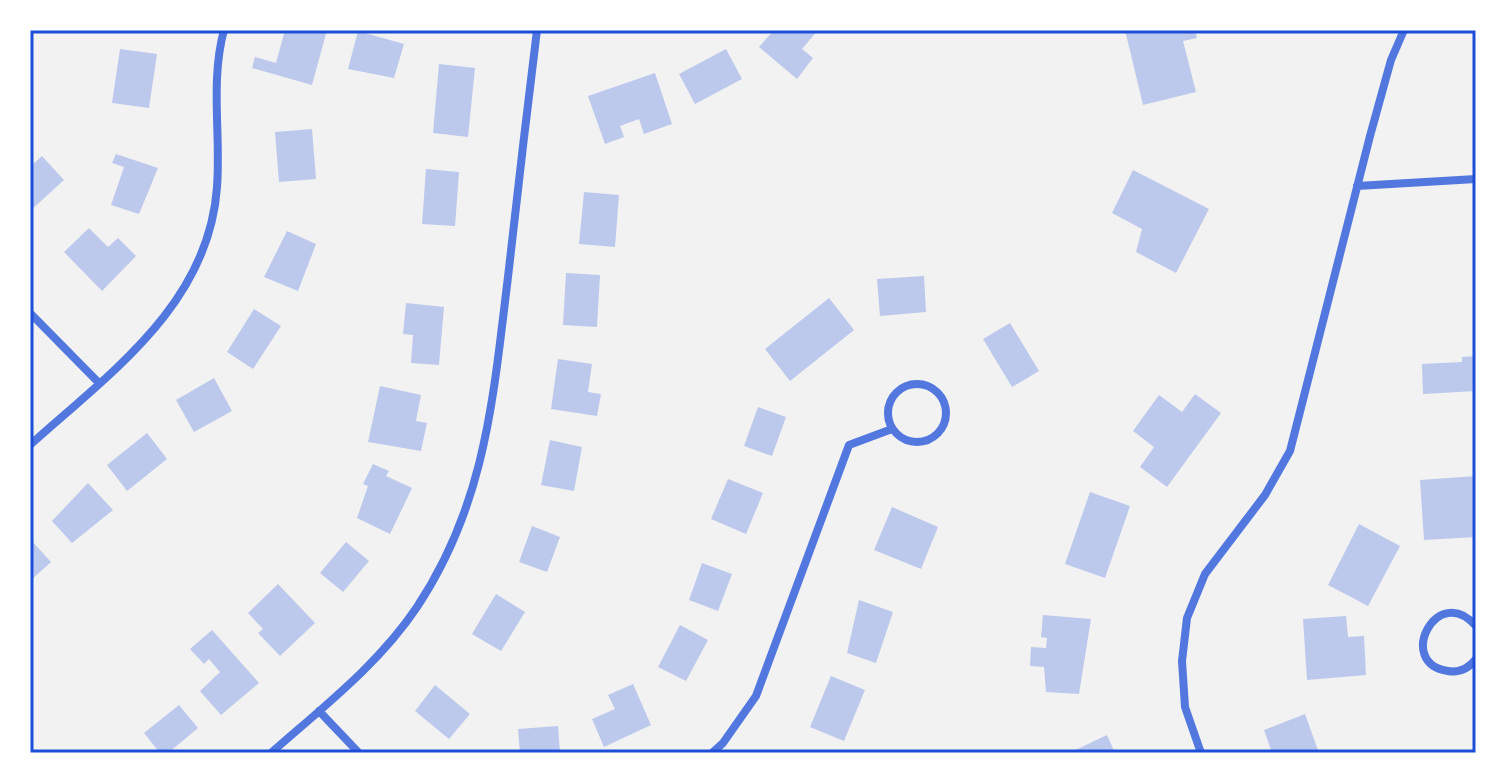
<svg xmlns="http://www.w3.org/2000/svg" width="1506" height="783" font-family="Raleway,sans-serif">
<style>
.building{fill:#bdc9ec}
.lines{fill:none;stroke-linecap:round;stroke-linejoin:round}
.minor{stroke:#5277de;stroke-width:8}
.neatline{fill:none;stroke:#1d4ed8;stroke-width:3}
</style>
<rect width="100%" height="100%" fill="#f2f2f2"/>
<!-- building -->
<path class="building" d="M285,30H327L312,85L252,68L255,57L276,63Z
M774,30H818L802,49L813,58L797,79L759,47Z
M1125,30H1195L1197,38L1183,41L1196,92L1143,105Z
M358,31L404,44L394,78L348,69Z
M120,49L157,54L149,108L112,103Z
M726,49L742,79L695,104L679,74Z
M439,64L475,68L468,137L433,133Z
M655,73L672,124L644,134L639,119L620,126L624,137L605,144L588,96Z
M312,129L316,179L279,182L275,132Z
M116,154L158,168L139,214L111,205L124,167L112,163Z
M42,156L64,180L30,211V167Z
M426,169L459,172L455,226L422,224Z
M1133,170L1209,209L1176,273L1136,252L1142,229L1112,213Z
M584,192L619,195L615,247L579,244Z
M89,228L108,247L118,238L136,256L102,291L64,252Z
M287,231L316,244L298,291L264,277Z
M566,273L600,275L597,327L563,325Z
M924,276L926,312L880,316L877,279Z
M829,298L854,330L790,381L765,349Z
M406,303L444,307L439,365L411,363L413,335L403,334Z
M254,309L281,326L253,369L227,352Z
M1010,323L1039,371L1012,387L983,339Z
M1476,356V391L1423,394L1422,364L1462,362V357Z
M558,359L592,364L588,392L601,394L597,416L551,409Z
M214,378L232,411L194,432L176,400Z
M380,386L421,395L416,421L427,423L421,451L368,442Z
M1195,394L1221,413L1167,487L1140,467L1154,447L1133,431L1159,395L1182,412Z
M758,407L786,417L772,456L744,446Z
M147,433L167,459L127,491L107,465Z
M550,440L582,447L574,491L541,485Z
M373,464L389,471L386,476L412,488L390,534L357,518L368,486L363,484Z
M1476,476V537L1424,540L1420,480Z
M728,479L763,493L746,534L711,519Z
M88,483L113,510L72,543L52,521Z
M1090,492L1130,506L1105,578L1065,564Z
M892,507L938,527L921,569L874,550Z
M1359,524L1400,546L1368,606L1328,585Z
M532,526L560,537L547,572L519,562Z
M30,539L51,562L30,581Z
M346,542L369,561L343,592L320,573Z
M702,563L732,574L718,611L689,600Z
M278,584L315,623L280,656L258,633L263,629L248,613Z
M496,594L525,612L501,651L472,634Z
M859,600L893,612L876,663L847,653Z
M1043,615L1091,619L1079,694L1046,692L1044,667L1030,666L1031,647L1046,648L1047,638L1041,637Z
M1346,616L1348,637L1364,636L1366,675L1307,680L1303,619Z
M680,625L708,640L686,681L658,667Z
M212,630L259,683L221,715L200,691L220,672L209,659L204,664L190,649Z
M831,676L865,690L844,741L810,727Z
M633,684L651,725L604,747L592,719L615,709L608,695Z
M435,685L470,714L449,739L415,711Z
M179,705L198,728L168,753H160L144,733Z
M1305,714L1319,753H1272L1264,730Z
M558,726L560,753H520L518,729Z
M1107,735L1115,753H1069Z"/>
<g class="lines">
<!-- minor -->
<path class="minor" d="M1357,186L1476,179
M30,313L99,383
M888 413a29 29 0 1 1 58 0a29 29 0 1 1-58 0Z
M30,445C110,373 209,304 217,187C221,135 210,81 224,30
M1476,626C1437,581 1395,664 1448,671C1460,673 1469,668 1476,659
M319,711L359,753
M271,753C322,708 379,664 417,607C486,503 493,398 508,277C517,195 527,112 537,30
M712,753L723,743L756,696L849,445L892,429
M1201,753L1185,707L1182,661L1187,618L1205,574L1265,495L1290,451L1370,136L1391,60L1404,30"/>
</g>
<!-- border -->
<rect width="1506" height="783" fill="none" stroke="#ffffff" stroke-width="64"/>
<rect x="32" y="32" width="1442" height="719" class="neatline"/>
</svg>
